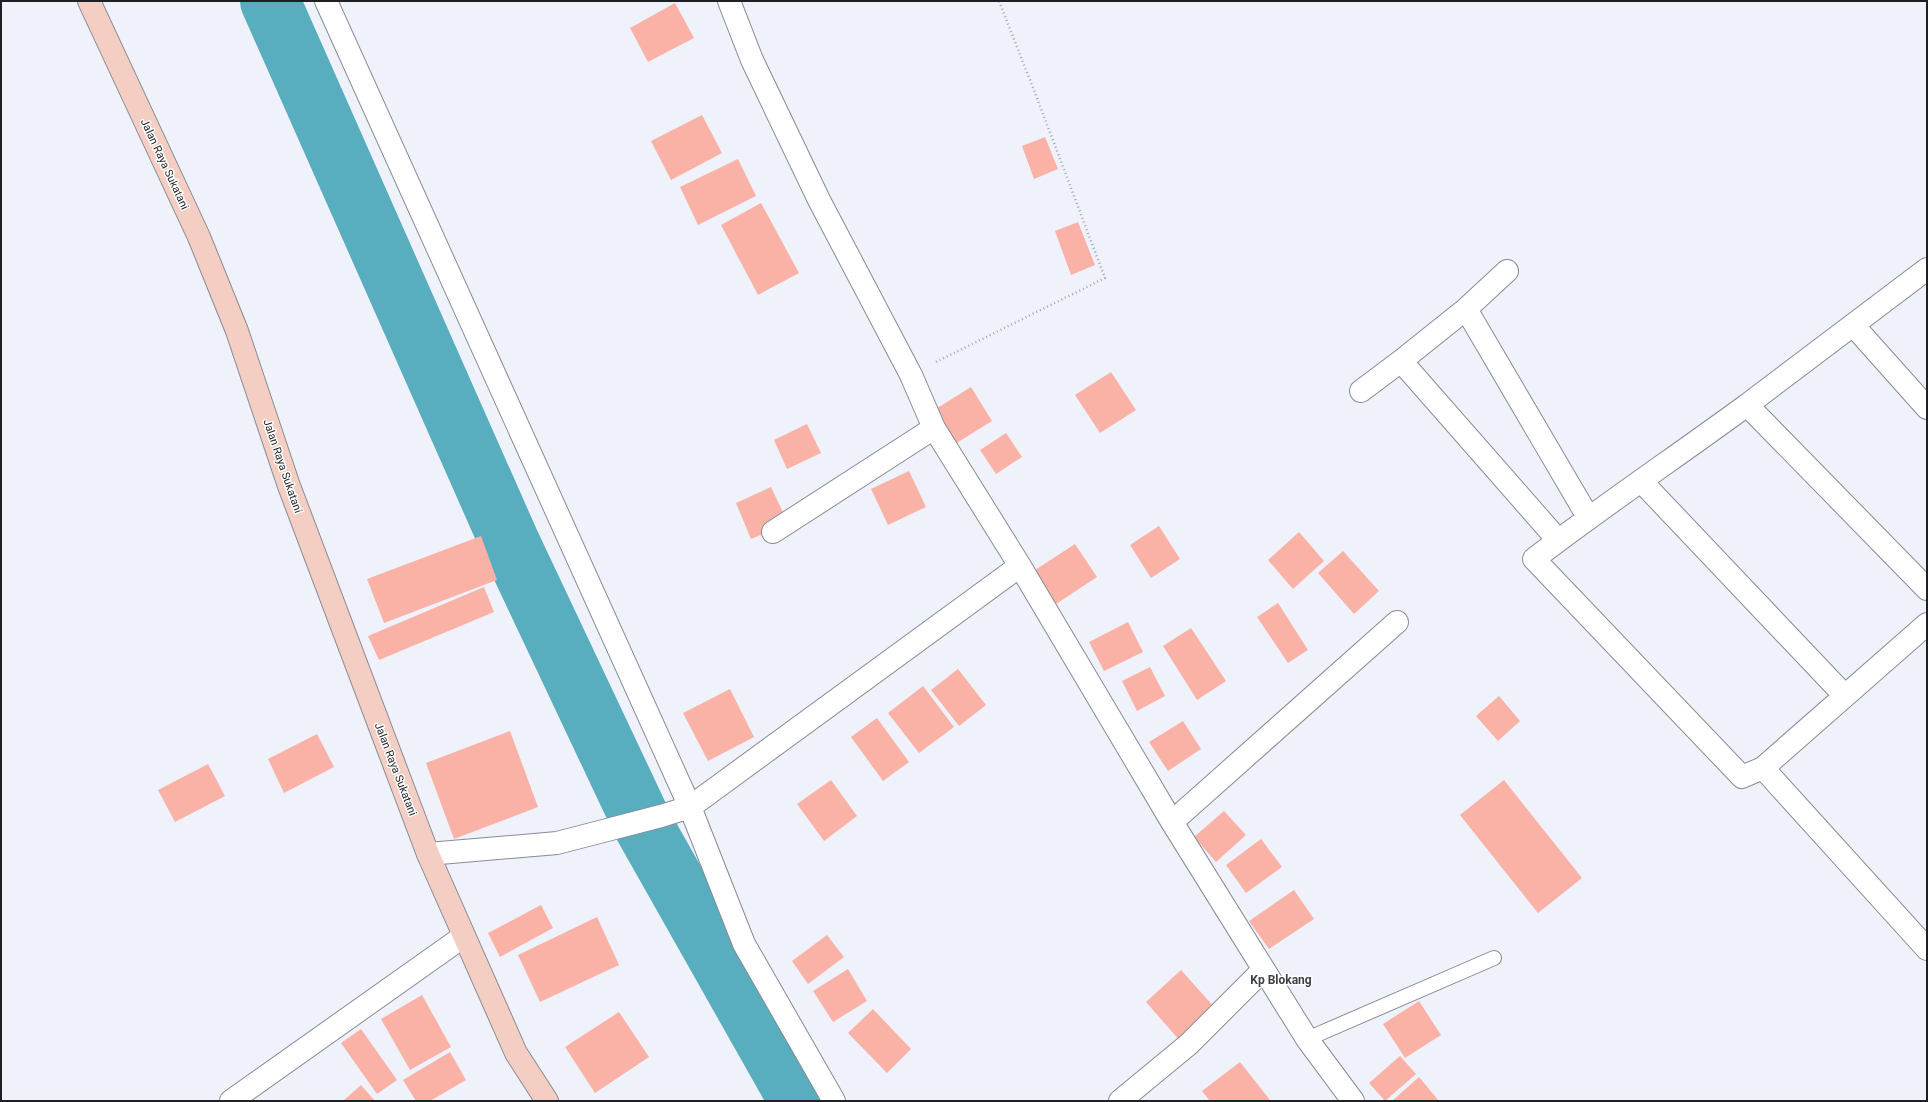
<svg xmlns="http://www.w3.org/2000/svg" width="1928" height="1102" font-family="Roboto,sans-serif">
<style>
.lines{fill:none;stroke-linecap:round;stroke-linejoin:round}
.river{stroke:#58aebf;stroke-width:60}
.building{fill:#fab2a7}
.service-casing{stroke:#898b95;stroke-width:16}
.minor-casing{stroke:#898b95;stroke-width:24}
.secondary-casing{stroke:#898b95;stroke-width:24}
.path{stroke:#a4a5ad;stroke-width:2.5;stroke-dasharray:1 3;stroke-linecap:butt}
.service{stroke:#fff;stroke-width:14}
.minor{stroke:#fff;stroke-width:22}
.secondary{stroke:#f4cec3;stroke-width:22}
.labels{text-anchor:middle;stroke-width:3;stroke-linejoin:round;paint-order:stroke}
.street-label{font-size:11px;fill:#1f2024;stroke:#fff}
.neighbourhood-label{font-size:12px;font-weight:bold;fill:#3f4149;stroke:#fff}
</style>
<rect width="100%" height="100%" fill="#eff1fb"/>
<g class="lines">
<!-- river -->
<path class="river" d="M270,1L509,541L643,825L799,1101"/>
</g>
<!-- building -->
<path class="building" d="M675,3L694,38L648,62L630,28Z
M702,115L722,153L671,180L651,141Z
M1045,137L1058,169L1034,179L1022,146Z
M738,159L756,196L698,225L680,187Z
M761,203L799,273L758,295L721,225Z
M1078,222L1095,265L1071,275L1055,231Z
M1111,372L1136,410L1100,433L1075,395Z
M971,387L992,421L955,444L934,410Z
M807,424L821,453L787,469L774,440Z
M1006,433L1022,457L996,474L980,450Z
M909,471L926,507L888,525L871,489Z
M771,487L788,523L751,539L736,503Z
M1159,526L1180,559L1151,578L1130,545Z
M1299,532L1324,561L1293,589L1268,560Z
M481,536L497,580L384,623L367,579Z
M1075,544L1097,577L1053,606L1032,572Z
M1343,551L1379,591L1354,614L1318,573Z
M484,587L494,612L379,660L368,636Z
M1278,603L1308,650L1288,663L1257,617Z
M1128,622L1143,652L1104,671L1089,642Z
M1191,628L1226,681L1197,700L1163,646Z
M1150,667L1165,696L1137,711L1122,681Z
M958,669L986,705L959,726L931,690Z
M923,686L954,727L919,753L888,713Z
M730,689L754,737L708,761L683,713Z
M1499,696L1520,721L1498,741L1476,716Z
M877,718L909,762L883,781L851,737Z
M1183,721L1201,749L1168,771L1149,742Z
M510,731L538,807L454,839L426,763Z
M317,734L334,767L284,793L268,759Z
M208,764L225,796L175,822L158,790Z
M831,780L857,816L824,841L797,804Z
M1504,780L1582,878L1538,913L1460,815Z
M1224,811L1246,835L1216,862L1194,837Z
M1261,839L1282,867L1246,893L1226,865Z
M1294,890L1314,919L1269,949L1249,921Z
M541,905L553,928L500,957L488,933Z
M597,917L619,965L540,1002L518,955Z
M827,935L844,957L808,984L792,961Z
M848,969L867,1001L833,1022L813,991Z
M1181,970L1216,1009L1180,1041L1146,1002Z
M422,995L451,1047L410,1070L381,1019Z
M1419,1001L1441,1035L1405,1058L1383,1024Z
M873,1009L911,1049L887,1073L848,1033Z
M619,1012L649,1057L595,1093L565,1047Z
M361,1029L397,1080L377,1094L341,1043Z
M450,1052L466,1080L430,1101H416L403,1080Z
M1400,1056L1416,1074L1385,1101L1369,1083Z
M1240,1062L1270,1100L1210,1101L1202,1091Z
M1419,1077L1439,1101H1392Z
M361,1085L375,1101H343Z"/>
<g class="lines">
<defs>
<path id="service" d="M1307,1039L1494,958"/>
<path id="minor" d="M326,1L690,807L744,944L834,1101
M729,1L752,60L819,200L911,375L934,428L1020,566L1172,822L1307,1039L1353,1101
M1466,309L1507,271
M1853,325L1927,408
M1361,391L1401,361
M1747,405L1927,269
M1642,482L1845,696
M773,532L934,428
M1558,540L1401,361L1466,309L1588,517
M1927,589L1747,405C1676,457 1603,506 1534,559L1742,777L1763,768L1927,624
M1763,768L1927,949
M1172,822L1397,622
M428,854L557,843L661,816L690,807L1020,566
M231,1101L464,936
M1120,1101L1189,1044L1263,970"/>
<path id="secondary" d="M89,1L199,237L237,331L289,486L428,854L516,1053L547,1101"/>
</defs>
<!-- service casing -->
<use href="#service" class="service-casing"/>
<!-- minor casing -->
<use href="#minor" class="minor-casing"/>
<!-- secondary casing -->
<use href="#secondary" class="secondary-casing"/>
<!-- path -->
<path class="path" d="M936,362L1105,278L1037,98L999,1"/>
<!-- service -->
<use href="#service" class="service"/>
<!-- minor -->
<use href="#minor" class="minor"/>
<!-- secondary -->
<use href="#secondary" class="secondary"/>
</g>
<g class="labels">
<!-- street labels -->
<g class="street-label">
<text transform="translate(165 164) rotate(65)" y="4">Jalan Raya Sukatani</text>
<text transform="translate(283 466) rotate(71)" y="4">Jalan Raya Sukatani</text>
<text transform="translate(396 769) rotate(69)" y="4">Jalan Raya Sukatani</text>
</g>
<!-- neighbourhood labels -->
<g class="neighbourhood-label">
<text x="1281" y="984">Kp Blokang</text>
</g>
</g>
<!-- border -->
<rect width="1928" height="1102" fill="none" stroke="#1f2024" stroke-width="4"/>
</svg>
